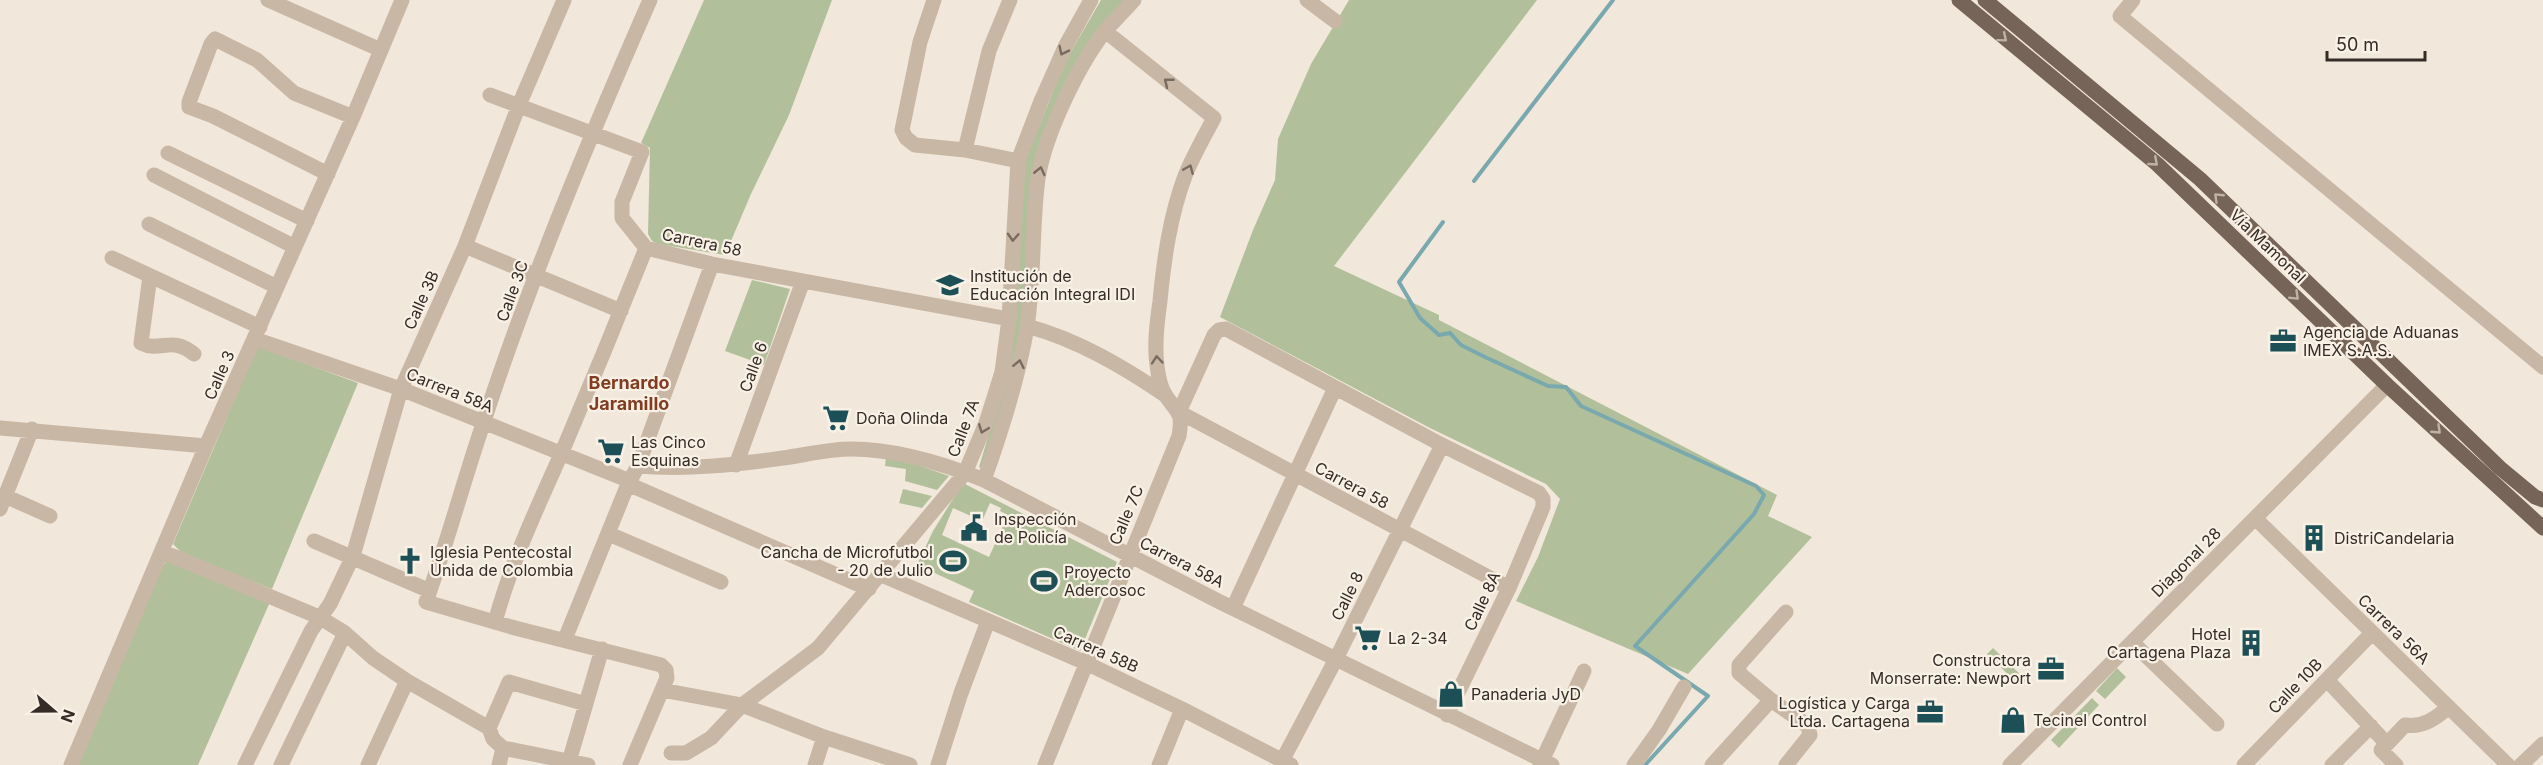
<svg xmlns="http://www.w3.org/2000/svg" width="2543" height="765" font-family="Inter,sans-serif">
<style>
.green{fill:#b1c09a;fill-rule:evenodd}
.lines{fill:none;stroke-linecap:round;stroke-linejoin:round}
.stream{stroke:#79a9ae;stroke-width:4}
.minor{stroke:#c9b7a6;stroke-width:15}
.major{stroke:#776458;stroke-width:15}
.oneway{stroke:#beb2a6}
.oneway2{stroke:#786b60}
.labels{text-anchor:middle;stroke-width:4.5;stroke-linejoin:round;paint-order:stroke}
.street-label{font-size:16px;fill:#352c27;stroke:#f9f1e6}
.poi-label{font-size:16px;fill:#352c27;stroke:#f9f1e6;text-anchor:start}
.neighbourhood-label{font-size:18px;font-weight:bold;fill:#843c20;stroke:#f9f1e6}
</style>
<rect width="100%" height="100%" fill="#f1e7da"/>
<!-- green -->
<path class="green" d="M704,0H832L789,115L751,194L725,255L658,244L652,241L648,234L650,148L641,143Z
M1101,0H1124L1036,164L1022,330L985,469L979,467L998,404L1015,329L1025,161L1065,62Z
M1349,0H1537L1334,266L1439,315V320L1777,495L1768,516L1812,537L1688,674L1516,601L1538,557L1560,499L1546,484L1430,428L1220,317L1253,230L1275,180L1278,139L1311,64Z
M752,280L790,289L764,365L725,351Z
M257,346L358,383L272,589L183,554L173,544Z
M886,457L903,460L949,476L937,490L905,481L906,469L885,466Z
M963,483L1117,562L1080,651L969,602L974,591L917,565L933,531ZM990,503L1001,508L1000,511L1008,515L989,557L942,535L953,508L982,521Z
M903,489L932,496L922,508L899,503Z
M167,560L270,602L198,765H75L158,573Z
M1993,648L2026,680L2020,686L1987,654Z
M2117,668L2126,677L2105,699L2096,691Z
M2092,698L2099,705L2059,748L2051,740Z"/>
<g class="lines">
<!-- stream -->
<path class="stream" d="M1474,181L1613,0
M1443,222L1399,282L1420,318L1439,335L1450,333L1461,345L1487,358L1548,386L1566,387L1581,406L1756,486L1764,495L1754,514L1635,646L1708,696L1645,765"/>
<!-- minor -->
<path class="minor" d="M268,0L381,50
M934,0L920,42L902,130L906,138L915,145L965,150L1018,161
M1307,0L1335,21
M2133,0L2120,16L2543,367
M490,95L642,152L622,202V218L646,248L712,264L1009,319
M965,150L989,51L1010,0
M168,153L307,221
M328,174L213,116L189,107V102L211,44L215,39L257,60L294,93L353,117
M154,175L295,247
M149,224L277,287
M465,246L621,311
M112,258L260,327
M150,276L141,343C161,353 171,335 194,354
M1027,326C1078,340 1122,366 1165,395
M255,339L401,389L630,481
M1179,412L1214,335L1219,330L1226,329L1442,445L1539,493L1543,499V507L1509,588L1447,715
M1179,412L1509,588
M0,428L206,446
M736,465L803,281
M638,466C687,470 734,465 783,458C805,455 829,449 851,449C897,449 942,463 984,480L1218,601L1552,765
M984,480C1002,430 1018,380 1027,327C1034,281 1032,233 1037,187C1041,142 1078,65 1106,30C1115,20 1125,10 1134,0
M628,484L869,589
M5,496L50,516
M0,509L32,429
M2255,518L2508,765
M609,534L721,582
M314,541L430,591
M163,552L319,617L345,633L373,658L407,681L489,728L493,739L503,748L588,765
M882,575L1086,663L1182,709L1291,765
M1233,608L1335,388
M495,622C511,563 537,508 562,452C591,384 619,316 646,248
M565,639L628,484L638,466L712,264
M2132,642L2217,724
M2327,680L2387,744L2381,750L2396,765
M662,690L742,705L824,737L910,765
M1771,700L1739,673V665L1786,612
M489,728L509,682L586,704
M2387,744L2405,725C2423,728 2436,718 2449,707
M671,753H686L711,738L742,705L818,648L965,473L986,423L1002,372L1009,319L1018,161L1041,101L1065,47L1091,0
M1282,761L1336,659L1442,445
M71,765L206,446L353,117L402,0
M245,765L311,631L330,604L353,556L401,389L465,246L519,105L564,0
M281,765L345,633
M368,765L407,681
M499,765L503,748
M568,765L602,649
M630,765L667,678L666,670L661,665L515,628L426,602C447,543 463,483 483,424C530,280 589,139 650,0
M815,765L824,737
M938,765L961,693L988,621
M1045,765L1179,436C1183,412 1178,414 1166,396C1160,387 1158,375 1157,365C1154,345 1157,322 1160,301C1164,259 1170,216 1185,176C1193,156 1204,137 1214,118L1105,31
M1159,765L1182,709
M1540,765L1584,671
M1634,765L1659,730L1684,687
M1712,765L1771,700L1808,726L1810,735L1786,765
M2010,765L2387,385
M2244,765L2372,633
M2332,765L2371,726
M2521,765L2543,744"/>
<!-- major -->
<path class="major" d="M1959,0L2157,164L2387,385L2543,528
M1985,0L2200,179L2500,468L2535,497L2543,500"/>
</g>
<!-- one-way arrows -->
<defs><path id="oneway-chevron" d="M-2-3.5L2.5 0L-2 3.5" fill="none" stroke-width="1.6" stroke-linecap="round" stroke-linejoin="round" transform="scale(1.5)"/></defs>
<g class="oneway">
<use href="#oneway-chevron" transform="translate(2003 38) rotate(40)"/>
<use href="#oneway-chevron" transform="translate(2154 162) rotate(41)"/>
<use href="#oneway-chevron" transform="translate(2218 197) rotate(-136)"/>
<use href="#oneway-chevron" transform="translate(2295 296) rotate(44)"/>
<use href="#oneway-chevron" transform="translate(2437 430) rotate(43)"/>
</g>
<g class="oneway2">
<use href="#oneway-chevron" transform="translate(1063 51) rotate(116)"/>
<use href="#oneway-chevron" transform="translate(1168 82) rotate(-141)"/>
<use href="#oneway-chevron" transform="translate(1189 169) rotate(-67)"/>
<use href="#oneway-chevron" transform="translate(1040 171) rotate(-77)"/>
<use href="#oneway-chevron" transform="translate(1013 237) rotate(93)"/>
<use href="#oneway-chevron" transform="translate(1157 360) rotate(-95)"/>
<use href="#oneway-chevron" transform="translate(1019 364) rotate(-78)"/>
<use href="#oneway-chevron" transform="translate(983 429) rotate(111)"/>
</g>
<!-- icons -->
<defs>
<symbol id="school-bare" viewBox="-9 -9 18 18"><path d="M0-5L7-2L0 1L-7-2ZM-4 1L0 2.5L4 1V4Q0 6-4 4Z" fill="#1d5056" stroke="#f9f1e6" stroke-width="2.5" paint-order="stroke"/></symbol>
<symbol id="office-bare" viewBox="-9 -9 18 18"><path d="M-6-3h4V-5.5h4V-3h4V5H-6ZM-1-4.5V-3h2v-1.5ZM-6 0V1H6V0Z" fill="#1d5056" stroke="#f9f1e6" stroke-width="2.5" paint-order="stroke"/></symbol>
<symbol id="supermarket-bare" viewBox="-9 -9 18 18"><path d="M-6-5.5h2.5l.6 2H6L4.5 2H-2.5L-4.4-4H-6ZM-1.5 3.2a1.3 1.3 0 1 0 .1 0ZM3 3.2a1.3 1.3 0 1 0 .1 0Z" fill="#1d5056" stroke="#f9f1e6" stroke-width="2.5" paint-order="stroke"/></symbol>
<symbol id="civic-bare" viewBox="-9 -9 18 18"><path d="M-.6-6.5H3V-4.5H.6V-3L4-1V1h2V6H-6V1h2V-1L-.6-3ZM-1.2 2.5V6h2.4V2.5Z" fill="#1d5056" stroke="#f9f1e6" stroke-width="2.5" paint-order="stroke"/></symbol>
<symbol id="building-bare" viewBox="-9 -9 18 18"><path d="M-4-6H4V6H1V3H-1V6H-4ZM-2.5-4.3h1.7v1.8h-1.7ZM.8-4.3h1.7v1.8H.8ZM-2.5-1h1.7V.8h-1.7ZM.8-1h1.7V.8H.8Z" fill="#1d5056" stroke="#f9f1e6" stroke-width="2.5" paint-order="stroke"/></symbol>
<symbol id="church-bare" viewBox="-9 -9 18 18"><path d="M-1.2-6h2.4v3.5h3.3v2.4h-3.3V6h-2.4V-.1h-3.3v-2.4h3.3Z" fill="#1d5056" stroke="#f9f1e6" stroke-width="2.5" paint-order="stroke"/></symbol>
<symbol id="stadium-bare" viewBox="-9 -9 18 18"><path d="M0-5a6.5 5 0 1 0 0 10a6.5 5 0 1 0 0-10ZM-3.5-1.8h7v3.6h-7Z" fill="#1d5056" stroke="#f9f1e6" stroke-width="2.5" paint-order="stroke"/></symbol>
<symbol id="shop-bare" viewBox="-9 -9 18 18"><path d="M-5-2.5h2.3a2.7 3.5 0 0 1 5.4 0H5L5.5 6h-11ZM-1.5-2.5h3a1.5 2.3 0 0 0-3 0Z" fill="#1d5056" stroke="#f9f1e6" stroke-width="2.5" paint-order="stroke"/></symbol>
</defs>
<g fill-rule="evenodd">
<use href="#school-bare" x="931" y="266" width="38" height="38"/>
<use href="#office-bare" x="2264" y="322" width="38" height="38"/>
<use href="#supermarket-bare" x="817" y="399" width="38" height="38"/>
<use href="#supermarket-bare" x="592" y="432" width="38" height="38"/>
<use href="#civic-bare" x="955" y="509" width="38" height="38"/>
<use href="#building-bare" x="2295" y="519" width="38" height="38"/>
<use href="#church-bare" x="391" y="542" width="38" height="38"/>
<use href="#stadium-bare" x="934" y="542" width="38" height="38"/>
<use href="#stadium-bare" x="1025" y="562" width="38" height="38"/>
<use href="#supermarket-bare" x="1349" y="619" width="38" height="38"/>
<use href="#building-bare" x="2232" y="624" width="38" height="38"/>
<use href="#office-bare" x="2032" y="650" width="38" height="38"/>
<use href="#shop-bare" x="1432" y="675" width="38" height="38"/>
<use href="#office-bare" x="1911" y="693" width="38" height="38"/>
<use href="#shop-bare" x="1994" y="701" width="38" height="38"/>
</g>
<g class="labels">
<!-- street labels -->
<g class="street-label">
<text transform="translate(702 242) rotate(12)" y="6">Carrera 58</text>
<text transform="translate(2268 246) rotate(44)" y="6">Vía Mamonal</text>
<text transform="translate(512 291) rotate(-70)" y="6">Calle 3C</text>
<text transform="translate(421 300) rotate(-66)" y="6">Calle 3B</text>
<text transform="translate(753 367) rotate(-70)" y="6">Calle 6</text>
<text transform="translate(219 375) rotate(-66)" y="6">Calle 3</text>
<text transform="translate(450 390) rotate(22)" y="6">Carrera 58A</text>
<text transform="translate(963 428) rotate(-69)" y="6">Calle 7A</text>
<text transform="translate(1352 485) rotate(28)" y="6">Carrera 58</text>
<text transform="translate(1126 515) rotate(-67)" y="6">Calle 7C</text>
<text transform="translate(1182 562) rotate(27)" y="6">Carrera 58A</text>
<text transform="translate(2186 562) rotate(-45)" y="6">Diagonal 28</text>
<text transform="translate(1347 596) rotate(-64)" y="6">Calle 8</text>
<text transform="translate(1482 601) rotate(-65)" y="6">Calle 8A</text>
<text transform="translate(2394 629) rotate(44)" y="6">Carrera 56A</text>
<text transform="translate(1096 649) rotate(24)" y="6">Carrera 58B</text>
<text transform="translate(2295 686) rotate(-46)" y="6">Calle 10B</text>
</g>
<!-- poi labels -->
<g class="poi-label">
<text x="970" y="282">Institución de<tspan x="970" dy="18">Educación Integral IDI</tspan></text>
<text x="2303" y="338">Agencia de Aduanas<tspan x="2303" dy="18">IMEX S.A.S.</tspan></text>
<text x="856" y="424">Doña Olinda</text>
<text x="631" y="448">Las Cinco<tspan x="631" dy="18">Esquinas</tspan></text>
<text x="994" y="525">Inspección<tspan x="994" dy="18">de Policía</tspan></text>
<text x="2334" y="544">DistriCandelaria</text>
<text x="430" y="558">Iglesia Pentecostal<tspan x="430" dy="18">Unida de Colombia</tspan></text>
<text x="933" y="558" text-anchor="end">Cancha de Microfutbol<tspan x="933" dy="18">- 20 de Julio</tspan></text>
<text x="1064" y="578">Proyecto<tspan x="1064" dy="18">Adercosoc</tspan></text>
<text x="2231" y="640" text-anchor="end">Hotel<tspan x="2231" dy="18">Cartagena Plaza</tspan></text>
<text x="1388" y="644">La 2-34</text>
<text x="2031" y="666" text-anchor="end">Constructora<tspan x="2031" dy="18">Monserrate: Newport</tspan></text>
<text x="1471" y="700">Panaderia JyD</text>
<text x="1910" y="709" text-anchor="end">Logística y Carga<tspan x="1910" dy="18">Ltda. Cartagena</tspan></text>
<text x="2033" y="726">Tecinel Control</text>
</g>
<!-- neighbourhood labels -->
<g class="neighbourhood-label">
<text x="629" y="389">Bernardo<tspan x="629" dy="21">Jaramillo</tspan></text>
</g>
</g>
<!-- north arrow -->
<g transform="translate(54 711) rotate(110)" stroke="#f9f1e6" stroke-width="4.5" paint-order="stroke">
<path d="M0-4.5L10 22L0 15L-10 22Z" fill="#352c27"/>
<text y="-9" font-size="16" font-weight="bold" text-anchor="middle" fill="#352c27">N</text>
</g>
<!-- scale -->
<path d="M2327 51v9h98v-9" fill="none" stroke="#352c27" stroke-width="3"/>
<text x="2336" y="51" font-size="18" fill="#352c27" stroke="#f9f1e6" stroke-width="4.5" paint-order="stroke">50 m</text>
</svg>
